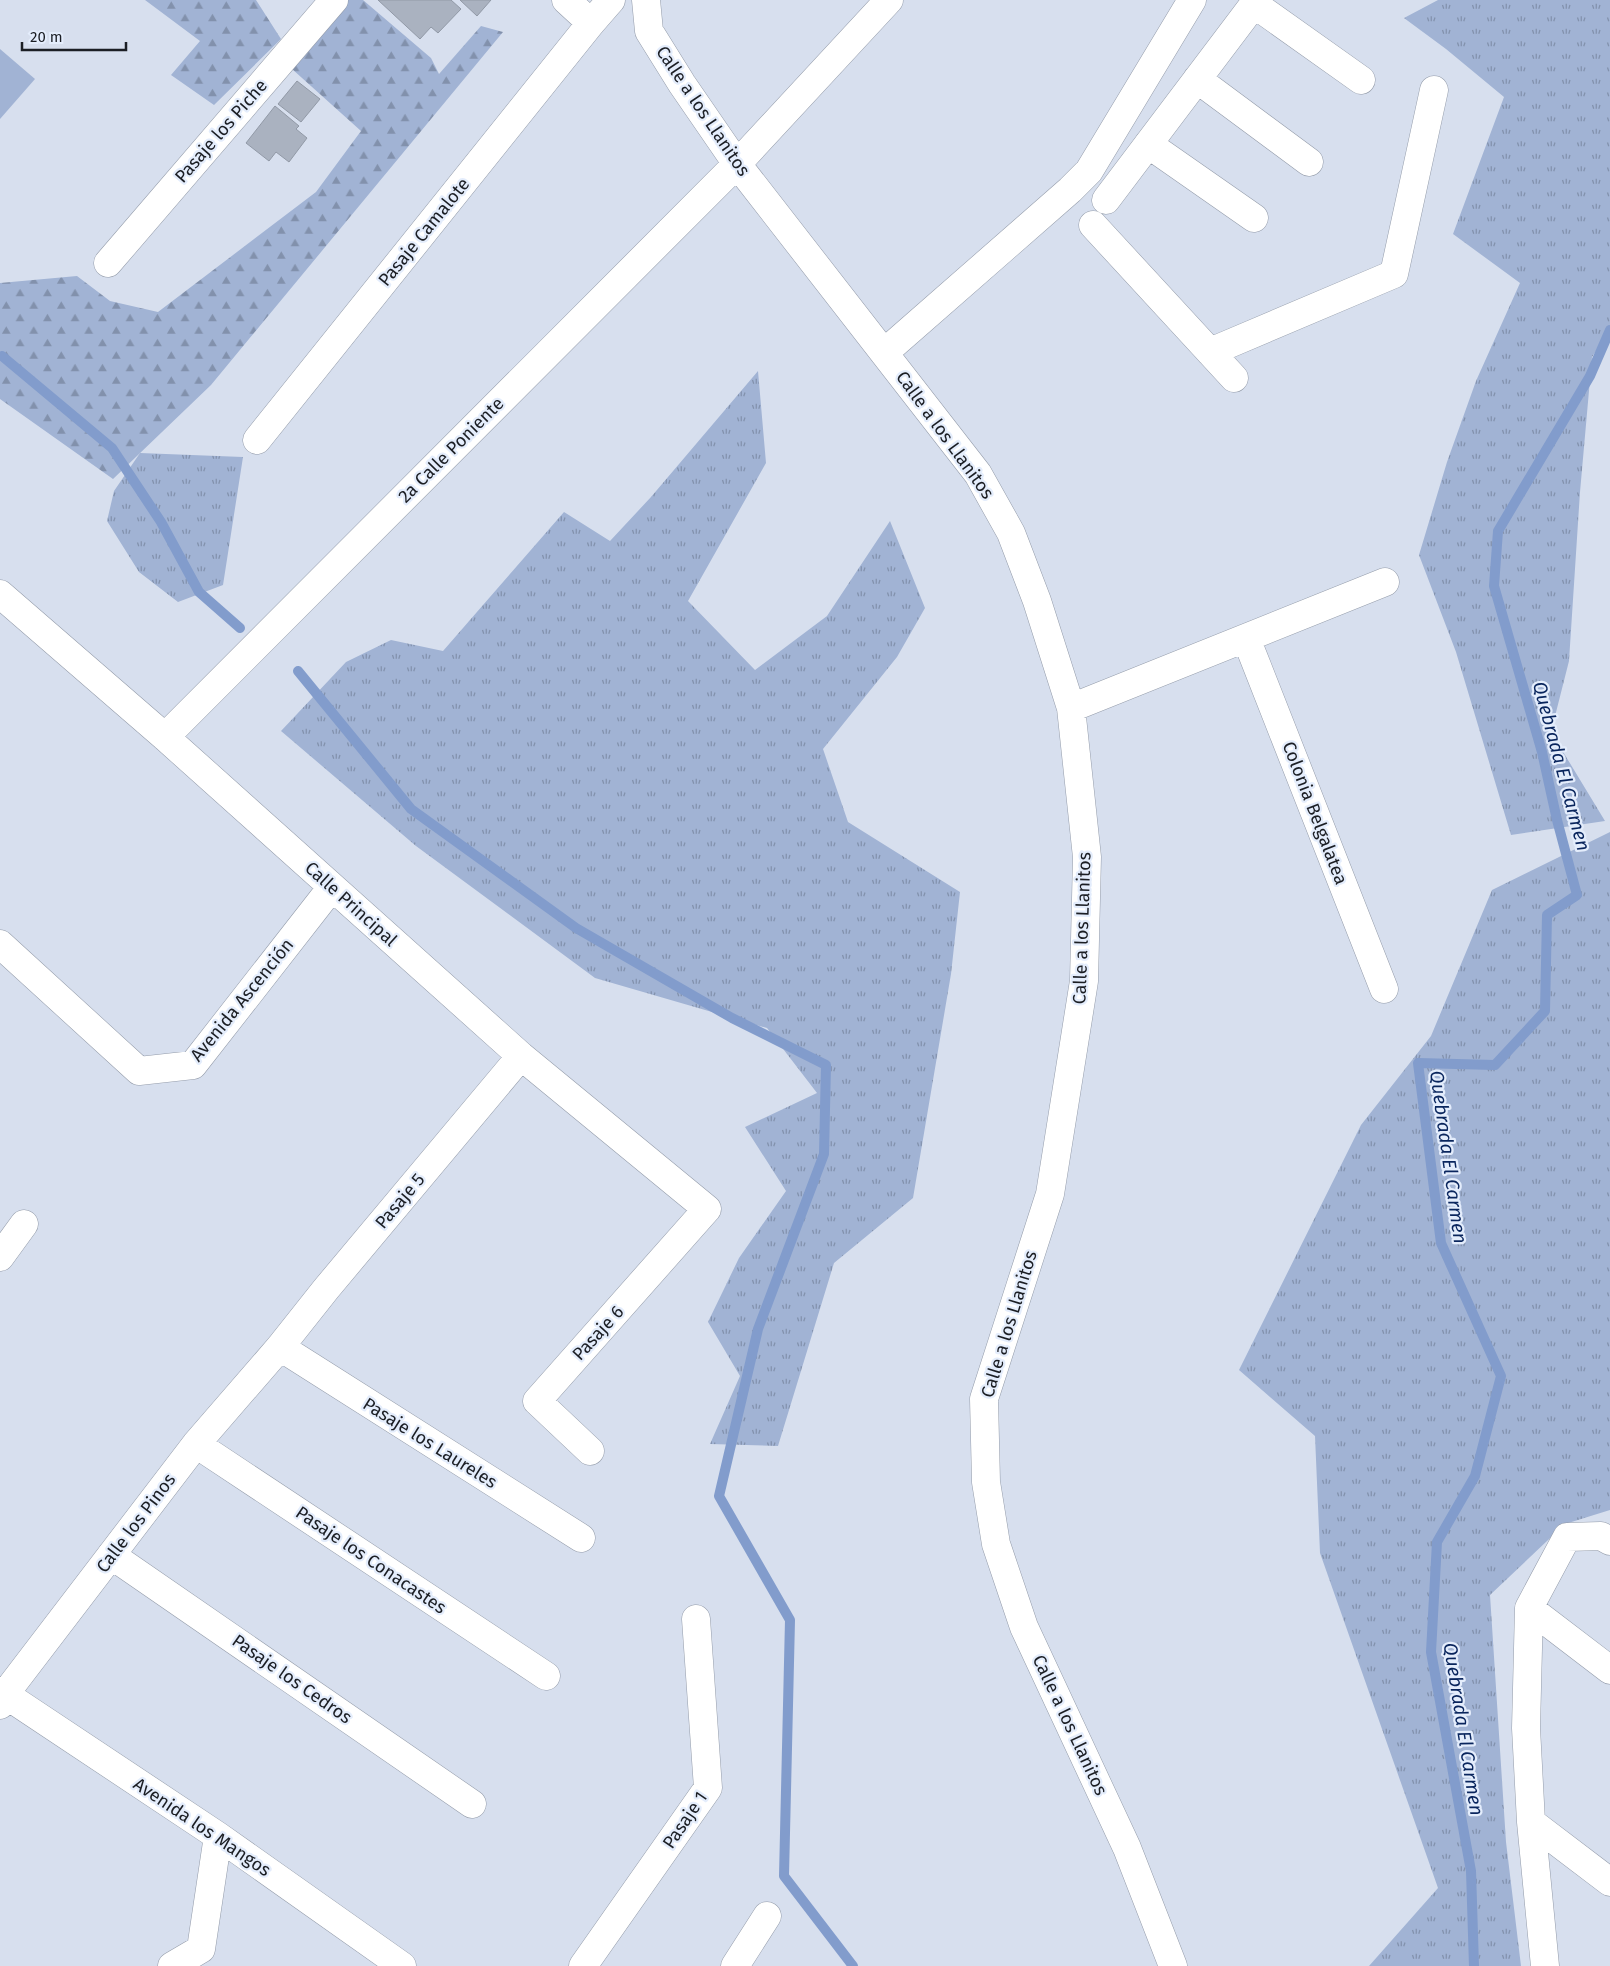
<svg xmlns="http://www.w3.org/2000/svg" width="1610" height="1966" font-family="'Fira Sans',sans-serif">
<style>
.grass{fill:url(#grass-tufts)}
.forest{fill:url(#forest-firs)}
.pitch{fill:#a1b3d4}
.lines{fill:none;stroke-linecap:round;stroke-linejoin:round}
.stream{stroke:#829ccc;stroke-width:10}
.building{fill:#aab2c0;stroke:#9199a6}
.minor-casing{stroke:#949caa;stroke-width:29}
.minor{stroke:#fff;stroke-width:28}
.labels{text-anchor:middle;stroke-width:4.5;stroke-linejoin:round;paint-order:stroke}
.street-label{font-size:18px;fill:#1b1e24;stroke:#e4edfc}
.water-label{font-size:19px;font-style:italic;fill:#09255d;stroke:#e4edfc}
</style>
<defs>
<pattern id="grass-tufts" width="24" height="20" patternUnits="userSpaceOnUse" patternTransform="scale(1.25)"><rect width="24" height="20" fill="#a1b3d4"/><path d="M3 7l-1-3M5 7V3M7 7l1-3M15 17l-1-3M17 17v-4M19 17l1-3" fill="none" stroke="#8291ac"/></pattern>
<pattern id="forest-firs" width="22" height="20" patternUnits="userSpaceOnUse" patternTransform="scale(1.25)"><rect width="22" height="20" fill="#a1b3d4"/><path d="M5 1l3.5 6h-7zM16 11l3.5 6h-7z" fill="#8291ac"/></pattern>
</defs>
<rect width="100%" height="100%" fill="#d7dfee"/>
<!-- grass -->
<path class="grass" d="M1438,0H1610V330L1592,357L1580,492L1569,661L1551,732L1605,821L1511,835L1456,652L1419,555L1447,462L1476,381L1520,283L1453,234L1504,97L1446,49L1404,18Z
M758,371L766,463L688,601L755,670L827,616L890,521L925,608L897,657L823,749L848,822L960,892L951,974L913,1198L834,1263L778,1446L710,1444L740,1376L708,1322L739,1258L786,1191L745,1127L817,1093L767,1028L595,978L416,846L281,731L346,662L391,640L443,651L564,512L610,541L651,497Z
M140,453L243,457L223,585L178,602L139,572L107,521L114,491Z
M1610,832V1510L1565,1524L1490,1595L1506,1842L1521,1966H1369L1438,1888L1320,1553L1315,1436L1239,1370L1361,1125L1431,1036L1492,890Z"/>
<!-- forest -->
<path class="forest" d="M145,0H256L281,39L214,105L171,75L200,41Z
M334,0H363L431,58L439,74L481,26L503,32L211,385L113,479L0,399V283L77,276L110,301L158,312L316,192L361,131L282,60Z"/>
<!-- pitch -->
<path class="pitch" d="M0,49L35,79L0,119Z"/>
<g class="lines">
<!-- stream -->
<path class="stream" d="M2,356L112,448L161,522L199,592L240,628
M298,671L411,809L576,928L732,1018L826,1065L824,1154L758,1329L719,1496L790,1620L784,1876L853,1966
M1474,1966L1471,1871L1431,1652L1437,1542L1475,1476L1501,1376L1441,1243L1418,1063L1495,1065L1545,1011L1547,915L1577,895L1557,820L1542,752L1494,586L1498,531L1590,376L1610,330"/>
</g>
<!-- building -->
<path class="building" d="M378,0H451L461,9L438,33L431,27L420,39Z
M460,0H491L477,16Z
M297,81L320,99L301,122L278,104Z
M275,106L299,126L296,129L307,138L289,162L276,152L269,161L246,143Z"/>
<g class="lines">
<defs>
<path id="minor" d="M566,0L591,23L611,0
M646,0L649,31L682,84L737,164L978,474L1011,533L1037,601L1071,708L1087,857L1084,981L1050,1194L984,1399L986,1482L996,1544L1024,1627L1127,1848L1173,1966
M1254,4L1361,80
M1197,79L1309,162
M1148,144L1254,218
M1106,200L1257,0
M1093,225L1234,378
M108,263L334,0
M885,352L1070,190L1089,171L1192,0
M1210,352L1394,274L1434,90
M257,440L591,23
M0,594L165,737L521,1056L707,1209L537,1401L590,1451
M1246,638L1384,989
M1071,708L1385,582
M165,737L737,164L889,0
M0,944L139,1071L193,1065L332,887
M0,1257L24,1224
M280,1347L581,1538
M196,1444L546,1676
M111,1555L472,1804
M1529,1608L1610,1670
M0,1691L218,1836L402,1966
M0,1705L5,1694L196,1444L280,1347L326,1289L521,1056
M1531,1822L1610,1882
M172,1966L201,1949L218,1836
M583,1966L708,1788L696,1619
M735,1966L767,1916
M1545,1966L1531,1822L1526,1728L1529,1608L1567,1537L1601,1536L1610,1541"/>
</defs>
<!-- minor casing -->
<use href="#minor" class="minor-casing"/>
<!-- minor -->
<use href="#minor" class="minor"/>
</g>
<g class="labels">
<!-- street labels -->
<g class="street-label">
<text transform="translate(703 111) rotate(56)" y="6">Calle a los Llanitos</text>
<text transform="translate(221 131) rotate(-49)" y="6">Pasaje los Piche</text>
<text transform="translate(424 232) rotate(-51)" y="6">Pasaje Camalote</text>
<text transform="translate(945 435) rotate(54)" y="6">Calle a los Llanitos</text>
<text transform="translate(451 450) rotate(-45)" y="6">2a Calle Poniente</text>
<text transform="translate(1315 813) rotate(69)" y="6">Colonia Belgalatea</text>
<text transform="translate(351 904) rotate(42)" y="6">Calle Principal</text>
<text transform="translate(1082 928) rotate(-88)" y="6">Calle a los Llanitos</text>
<text transform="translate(242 1000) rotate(-51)" y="6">Avenida Ascención</text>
<text transform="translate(400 1201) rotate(-50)" y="6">Pasaje 5</text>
<text transform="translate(1009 1324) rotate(-73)" y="6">Calle a los Llanitos</text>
<text transform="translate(598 1333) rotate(-48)" y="6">Pasaje 6</text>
<text transform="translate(430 1443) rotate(32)" y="6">Pasaje los Laureles</text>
<text transform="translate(136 1523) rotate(-53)" y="6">Calle los Pinos</text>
<text transform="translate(371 1560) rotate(34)" y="6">Pasaje los Conacastes</text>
<text transform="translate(292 1679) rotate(35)" y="6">Pasaje los Cedros</text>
<text transform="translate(1070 1725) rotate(65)" y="6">Calle a los Llanitos</text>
<text transform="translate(685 1820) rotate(-56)" y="6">Pasaje 1</text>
<text transform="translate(202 1827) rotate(34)" y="6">Avenida los Mangos</text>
</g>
<!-- water labels -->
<g class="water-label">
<text transform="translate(1562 766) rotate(75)" y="7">Quebrada El Carmen</text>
<text transform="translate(1449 1157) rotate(82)" y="7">Quebrada El Carmen</text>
<text transform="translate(1464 1729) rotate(81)" y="7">Quebrada El Carmen</text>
</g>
</g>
<!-- scale -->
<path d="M22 42v8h104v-8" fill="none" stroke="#1b1e24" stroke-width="2.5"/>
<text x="30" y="42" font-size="15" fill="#1b1e24" stroke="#e4edfc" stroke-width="4" paint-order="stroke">20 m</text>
</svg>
